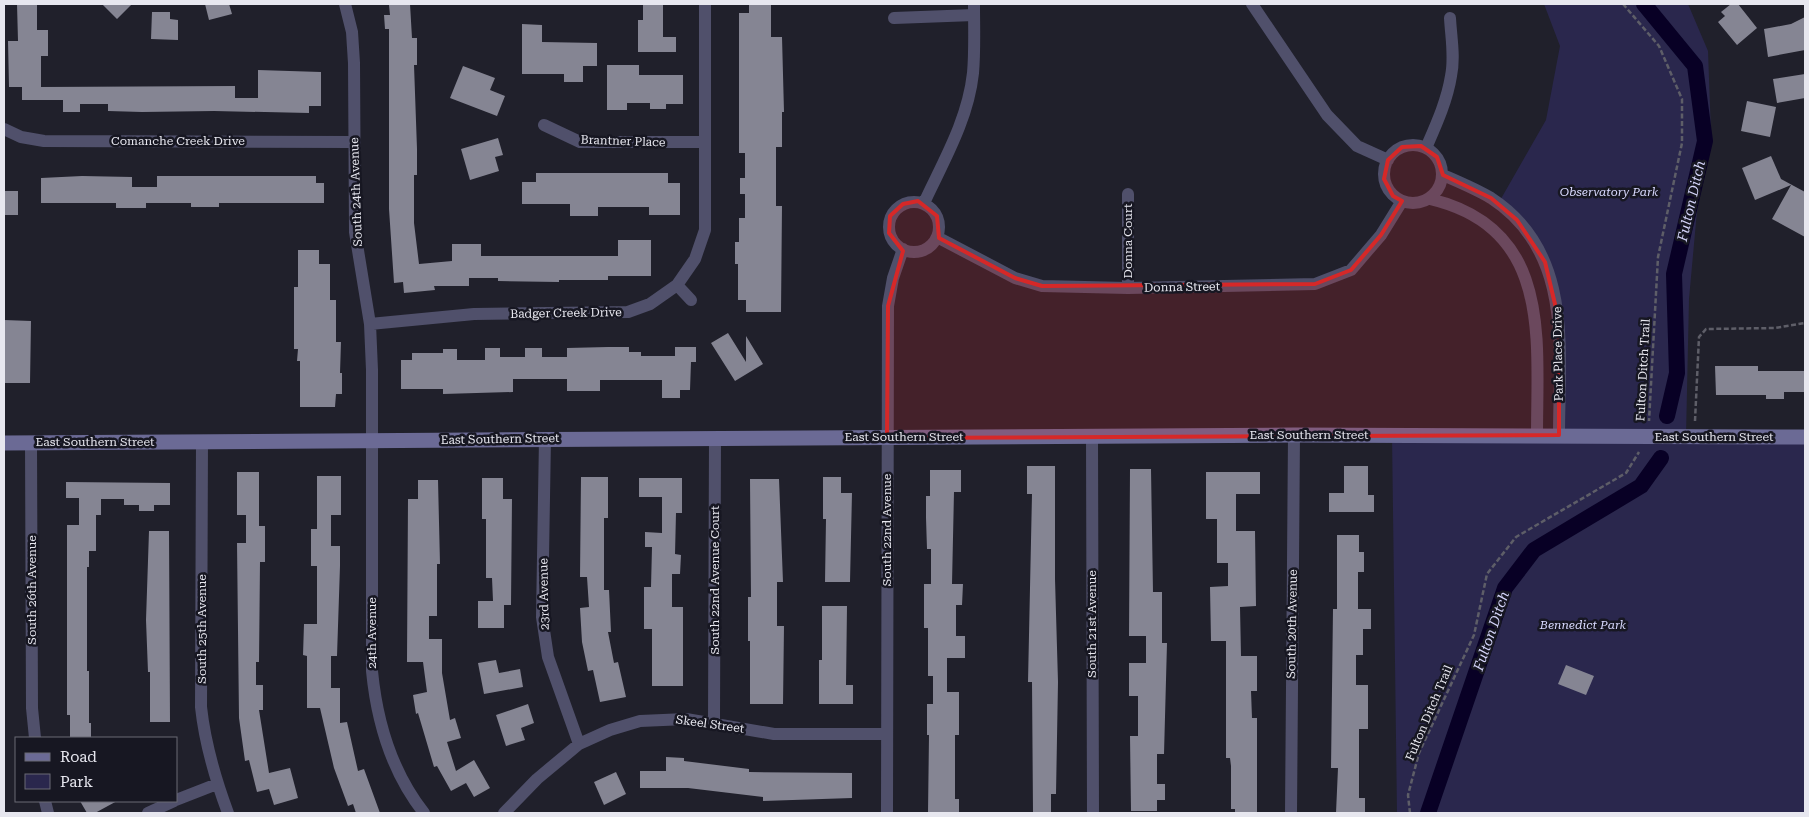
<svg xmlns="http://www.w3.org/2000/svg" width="1809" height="817" font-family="'Roboto Serif',serif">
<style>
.green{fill:#2a274d}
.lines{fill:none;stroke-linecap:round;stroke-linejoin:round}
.canal{stroke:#080025;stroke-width:16}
.building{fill:#858593}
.path{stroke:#5e5e68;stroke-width:2.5;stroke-dasharray:5 2.5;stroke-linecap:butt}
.street{stroke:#50506b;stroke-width:12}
.secondary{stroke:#6b6a95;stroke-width:15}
.marked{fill:#d62828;fill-opacity:0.2;stroke:#d62828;stroke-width:4;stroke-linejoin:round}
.labels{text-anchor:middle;stroke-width:5;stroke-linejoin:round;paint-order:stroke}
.street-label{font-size:12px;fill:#e7e7ef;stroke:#171722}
.park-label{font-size:12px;font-style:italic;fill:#d9daff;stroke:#171722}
.water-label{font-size:14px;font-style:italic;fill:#d4d4f9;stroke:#171722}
</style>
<rect width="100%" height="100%" fill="#20202b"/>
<!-- green -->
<path class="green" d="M1544,4H1688L1708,51L1711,134L1697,211L1689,299L1686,436L1805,437V813H1397L1392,435H1559V321L1545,262L1498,204L1546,120L1560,46Z"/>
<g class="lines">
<!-- canal -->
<path class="canal" d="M1644,4L1695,66L1705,141L1674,274L1677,373L1667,416
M1428,813L1505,588L1534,550L1641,486L1661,458"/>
</g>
<!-- building -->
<path class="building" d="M17,4H37V30H48V56H41V87L235,86V98H258V70L321,72V106H309V113L214,111L142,112L108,111V104H80V112H63V100H22V87H9L8,41H18Z
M102,4H132L117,19Z
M205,4H229L232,14L209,20Z
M410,4L412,38H417V65H414L417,149V175H414V223L419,264L452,261V244H481V256H618V240H651V276H608V280H559V282L498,281V278H469V286H434L435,290L404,293L403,282L394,283L389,209V29H385L384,15H390L389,5Z
M643,4H663V37H676V52H638V20H643Z
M749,4H771V37H782L784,112H782V147H776V206H782L781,312H746V300H738V264H735V242H739V218H745V194H740V178H745V153H739V13H749Z
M1731,4H1738L1757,28L1737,45L1718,22L1725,16L1721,12Z
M152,12H170V19L178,20V40L151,39Z
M1805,17V50L1768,57L1764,29L1791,24Z
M522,24L542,25V42L597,43V66H583V82H564V74H522Z
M607,65H639V75H683V104H666V109H650V103H627V110H607Z
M463,66L495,78L490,90L505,96L497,116L450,98Z
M1805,74V98L1777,103L1773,79Z
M1747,101L1776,107L1770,137L1741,131Z
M498,138L503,155L495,157L499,171L470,180L461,149Z
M1771,156L1781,179L1805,192V237L1772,219L1791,185L1755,200L1742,168Z
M536,173H668V183H680V215H649V207H598V216H570V204H522V182H536Z
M82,176L132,177V187H157V176H316V183H324V203H219V207H191V203H146V208H116V203H41V178Z
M4,191H18V215H4Z
M298,250H319V264H330V300H336V342H341L340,373H342V394H336L335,407H300V361H297L298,349H294V287H298Z
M4,320L31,321L30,383H4Z
M728,333L746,362V336L763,364L735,381L711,343Z
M608,347H629V352H641V356H675V347H696V362H691L690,390H680V398H662V380H600V391H567V379H513V392L443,394V389H401V360H412V353H443V349H457V360H485V348H500V357H525V348H542V357H567V348Z
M1715,366H1758V371H1805V392H1784V399H1766V395H1716Z
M1027,466H1055V579L1058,682L1056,794H1051V813H1033L1032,682H1028L1032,494H1027Z
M1344,466H1368V495H1374V512H1329V493H1344Z
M1130,469H1151L1153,592H1162V643H1167L1164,754H1157V784H1165V800H1157V811H1131L1130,736H1138V696H1129V663H1146V636H1129Z
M930,470H961V492H954L952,584H963L962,605H956V636H965V658H947V692H959V735H955V799H959V813H928L929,735H927V704H933V676H928V628H924V584H931V549H927L926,518V496H930Z
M237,472H259V526H265V562H260L259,662H256V685H263V710H259L269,773L290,768L298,798L274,805L269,789L257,792L249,760L245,761L239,718L237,543H246V515H237Z
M1206,472H1260V494H1236V531H1255L1256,606L1240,607L1241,656H1257V691H1251L1252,718H1257V813H1235V809H1231V766L1230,758H1226V641H1211L1210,587L1228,586V563H1217V519H1206Z
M317,476H341V515H331V546H340V566L337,656H331V688H340V723L347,722L358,771L364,769L380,813H356L353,804L348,806L334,768L320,708H307V656L303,655L304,624H317V566H311V529H317Z
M581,477H608V518H604V590H609L611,632H608L614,663L618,662L626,697L600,702L593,670L588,671L582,642L580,608L589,607L587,577H580Z
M823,477H841V493H852L850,582H825L826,519H823Z
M482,478H503V499H512L511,605H504V628H478V601H493L492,578H486V519H482Z
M639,478H682V513H676L675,554L681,555L680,574H672V607H683V686H652V629H644V587H651L652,547H645V532L662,533V497H639Z
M750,479H779L783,582H777V626H784L783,704H750V641H748V597H751Z
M418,480H438L440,564H437V616H429V639H442V673L450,720L455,718L461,738L447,742L456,771L474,760L490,788L474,797L466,783L451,791L437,766L434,767L418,713L416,714L413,695L427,692L423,662H407L408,499H418Z
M66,482L170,483V505H154V511H139V505H124V499H101V515H96V551H89V567H87V671H89V723H91V738H70V715H67V525H79V498H66Z
M149,531H169L170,722H150V672H148L146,620Z
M1337,535H1359V552H1364V572H1358V609H1371V629H1363V655H1356V685H1368V729H1359V798H1365V813H1336L1338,768H1331L1333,609H1337Z
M822,606H847L846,685H853V704H819V660H822Z
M496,660L499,673L520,669L523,687L484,694L478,663Z
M1566,665L1594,676L1586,695L1558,684Z
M528,704L534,723L521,728L525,740L506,746L496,715Z
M666,757L684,758V761L749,769V772L852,773V798L763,801V797L688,788H640V771H666Z
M616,772L626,794L604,805L594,782Z
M80,801H117L95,813H87Z"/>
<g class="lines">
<!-- path -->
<path class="path" d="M1623,4L1659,46L1682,99V143L1658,257L1649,421
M1695,421L1699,337L1706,329L1775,328L1805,323
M1410,813L1408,795L1419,753L1474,635L1487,574L1516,537L1626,473L1639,452"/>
<!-- street -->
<path class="street" d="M345,4L352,32L354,63L355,232L370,324L372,370V671C377,723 391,771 424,813
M1252,4L1327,115L1357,146L1388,160
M894,18L974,15
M544,125L580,142H705
M4,129L21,137L44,141L354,142
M1384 174a29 29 0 1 1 58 0a29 29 0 1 1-58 0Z
M1426,148C1436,125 1447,101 1451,76C1455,57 1451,37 1450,18
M1443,175C1459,182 1476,189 1491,198C1574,252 1559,350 1559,435
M1128,194V288
M1430,199C1552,228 1537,337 1537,435
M889 227a25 25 0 1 1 50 0a25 25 0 1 1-50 0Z
M924,203C943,162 968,120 973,73C975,51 974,27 974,4
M937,237L1015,278L1042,286L1128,288L1315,284L1351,270L1381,235L1402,201
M677,285L691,300
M370,324L474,314L628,312L650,304L677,285L695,259L705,230V4
M1092,436L1093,813
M545,438L542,617L548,657L579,744
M202,441L201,707C205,744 215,778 228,813
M31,442L32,708L35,738
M714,722L715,438
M176,800L217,784
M45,801L48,813
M148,813L174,801
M504,813L537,779L579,744L610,730L640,721L686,719L774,734H887
M887,813L888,306L893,278L903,249
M1291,813L1294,435"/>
<!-- secondary -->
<path class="secondary" d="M4,443L1294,435L1805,437"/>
</g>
<!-- marked area -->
<path class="marked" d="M1421,146L1437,157L1443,175L1491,198L1517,220L1545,262L1559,321V435L887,438L888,306L903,251L889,233L890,216L903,204L918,201L937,216L939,238L1015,278L1042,286L1315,284L1351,270L1381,235L1402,201L1393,196L1384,179L1388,160L1402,147Z"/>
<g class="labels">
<!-- street labels -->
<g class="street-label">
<text x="178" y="145">Comanche Creek Drive</text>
<text transform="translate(623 141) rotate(2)" y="4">Brantner Place</text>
<text transform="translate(356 192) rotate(-92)" y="4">South 24th Avenue</text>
<text transform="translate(1128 241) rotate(-90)" y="4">Donna Court</text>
<text transform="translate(1182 287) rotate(-1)" y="4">Donna Street</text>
<text transform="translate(566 313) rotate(-1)" y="4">Badger Creek Drive</text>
<text transform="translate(1558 354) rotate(-91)" y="4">Park Place Drive</text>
<text transform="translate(1643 370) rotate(-87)" y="4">Fulton Ditch Trail</text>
<text x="1309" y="439">East Southern Street</text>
<text x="904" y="441">East Southern Street</text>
<text x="1714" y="441">East Southern Street</text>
<text transform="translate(500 439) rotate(-1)" y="4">East Southern Street</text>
<text x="95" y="446">East Southern Street</text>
<text transform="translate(887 530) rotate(-90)" y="4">South 22nd Avenue</text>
<text transform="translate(715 580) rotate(-90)" y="4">South 22nd Avenue Court</text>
<text transform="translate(32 590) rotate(-90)" y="4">South 26th Avenue</text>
<text transform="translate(544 594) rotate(-91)" y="4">23rd Avenue</text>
<text transform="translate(1092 624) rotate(-90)" y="4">South 21st Avenue</text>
<text transform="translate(1292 624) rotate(-89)" y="4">South 20th Avenue</text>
<text transform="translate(202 629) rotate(-90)" y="4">South 25th Avenue</text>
<text transform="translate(372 633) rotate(-90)" y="4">24th Avenue</text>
<text transform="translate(1429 713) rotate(-67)" y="4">Fulton Ditch Trail</text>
<text transform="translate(710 724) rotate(8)" y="4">Skeel Street</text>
</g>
<!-- park labels -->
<g class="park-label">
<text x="1609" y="196">Observatory Park</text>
<text x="1583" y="629">Bennedict Park</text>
</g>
<!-- water labels -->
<g class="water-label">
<text transform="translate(1691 201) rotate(-77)" y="5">Fulton Ditch</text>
<text transform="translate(1491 631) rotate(-71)" y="5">Fulton Ditch</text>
</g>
</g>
<!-- border -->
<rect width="1809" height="817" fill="none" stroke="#e7e7ef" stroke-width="10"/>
<!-- legend -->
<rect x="15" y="737" width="162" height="65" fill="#171722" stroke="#6a6a74"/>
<rect x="25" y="753" width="25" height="8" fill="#6b6a95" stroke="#6a6a74"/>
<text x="60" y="762" font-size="15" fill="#e7e7ef">Road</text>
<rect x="25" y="774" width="25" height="15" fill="#2a274d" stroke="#6a6a74"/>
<text x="60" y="787" font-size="15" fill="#e7e7ef">Park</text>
</svg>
